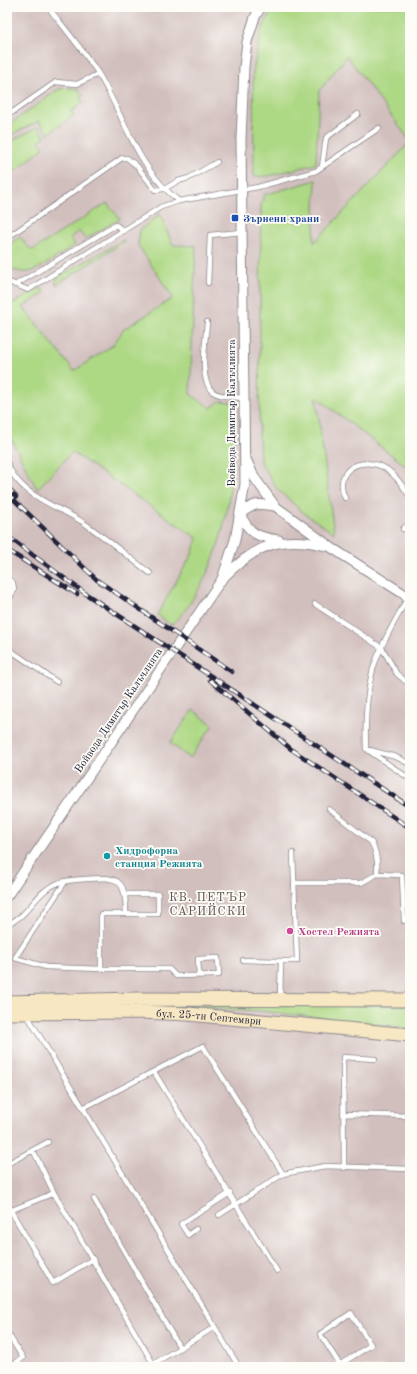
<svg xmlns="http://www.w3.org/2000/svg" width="417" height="1374" font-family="'Old Standard TT',serif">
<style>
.industrial{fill:#d1bfbe}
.green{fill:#add884;stroke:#687d60}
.forest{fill:#8ab872;stroke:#566d56}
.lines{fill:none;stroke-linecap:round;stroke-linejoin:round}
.service-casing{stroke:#8d888c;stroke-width:6}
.minor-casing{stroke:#8d888c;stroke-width:11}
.secondary-casing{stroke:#8d888c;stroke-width:15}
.service{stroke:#fff;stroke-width:4.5}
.minor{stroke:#fff;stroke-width:9}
.secondary{stroke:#f7e8c3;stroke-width:13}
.rail-casing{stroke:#22223b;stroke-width:4.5}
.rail{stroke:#fdfcf7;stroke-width:3;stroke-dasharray:9;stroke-linecap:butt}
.transit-dot{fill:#1a4fb4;stroke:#fdfcf7;stroke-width:1.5}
.culture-dot{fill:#0f9aa8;stroke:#fdfcf7;stroke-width:1.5}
.hotel-dot{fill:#d1479c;stroke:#fdfcf7;stroke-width:1.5}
.labels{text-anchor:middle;stroke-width:3.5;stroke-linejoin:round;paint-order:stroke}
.transit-label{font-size:11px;font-weight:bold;fill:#164399;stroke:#fdfcf7;text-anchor:start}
.street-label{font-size:11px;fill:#22223b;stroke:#fdfcf7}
.culture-label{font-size:11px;font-weight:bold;fill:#0d838f;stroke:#fdfcf7;text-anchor:start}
.hotel-label{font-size:11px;font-weight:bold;fill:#b23c85;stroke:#fdfcf7;text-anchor:start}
.neighbourhood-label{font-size:12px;letter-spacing:1px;fill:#635554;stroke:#fdfcf7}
</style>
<rect width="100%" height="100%" fill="#fdfcf7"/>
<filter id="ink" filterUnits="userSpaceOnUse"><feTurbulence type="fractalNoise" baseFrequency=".025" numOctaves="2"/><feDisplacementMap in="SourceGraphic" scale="8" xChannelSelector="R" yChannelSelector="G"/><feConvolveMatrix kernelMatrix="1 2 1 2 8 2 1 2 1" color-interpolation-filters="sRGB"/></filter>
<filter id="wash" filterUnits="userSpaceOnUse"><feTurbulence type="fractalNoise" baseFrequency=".012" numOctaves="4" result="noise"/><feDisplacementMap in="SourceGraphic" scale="16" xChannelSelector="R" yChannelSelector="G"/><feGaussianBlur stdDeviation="0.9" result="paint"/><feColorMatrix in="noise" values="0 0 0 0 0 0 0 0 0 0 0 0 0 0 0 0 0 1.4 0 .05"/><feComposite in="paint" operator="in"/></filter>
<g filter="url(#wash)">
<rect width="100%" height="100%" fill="#f8eddc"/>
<!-- industrial -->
<path class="industrial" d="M7,7H410V1367H7Z"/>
<!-- green -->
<path class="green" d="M273,7H410V141L347,56L319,91L316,164L269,176L254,177L253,73L260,34Z
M71,88L78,89L83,96L80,98L83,103L71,111L74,115L48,134L39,121L7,137V126L59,89Z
M38,127L45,137L39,141L44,148L7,177V143Z
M410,142V469L316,397L334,533L305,514L277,489L260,461L259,436L261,206L264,195L316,180L314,243Z
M107,203L120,219L85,239L79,231L70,238L75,245C61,253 45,268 29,272C21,273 14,270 7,268V246L20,237L30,249L33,250Z
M160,214L173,245L196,246L190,394L211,408L220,401L231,402L236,409C233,471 231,532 200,587C190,603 186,612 171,625L157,615L192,554L197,538L72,452L37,489L7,431V307L40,288L42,289L44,293L23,307L74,371L113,345L124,329L173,298L138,245L140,230Z
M123,240L125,241L56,285V281L60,276Z
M193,710L213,725L190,758L170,743Z
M154,1005H410V1028L261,1011Z"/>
<!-- forest -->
<path class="forest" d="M142,7H161L156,12L144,9Z"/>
</g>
<g filter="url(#ink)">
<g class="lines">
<defs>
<path id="service" d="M48,7C65,29 83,50 98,73C125,117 136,168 179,201
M7,116L56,82L77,84L98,74
M322,167L326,138L358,114
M7,238L122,158H127L137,166L155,190L164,189L178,181L189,178L217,162
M7,281L28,290L161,207L179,201L258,187L316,171L379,128
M208,283L210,235L242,232
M15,285L116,225L124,231
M207,322C206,339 198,380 213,392C220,397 235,397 244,398
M7,462C18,495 55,505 81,521C105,537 127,556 150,573
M345,498C334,474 354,458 378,465C392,469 403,486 410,497
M403,529L410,523
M7,578L13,583L14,590L7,603
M408,597C397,618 383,640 375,663C366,690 365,722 366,749L396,757L410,764
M315,604L382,648L397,674L410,685
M7,648L57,682
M369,751L410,779
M377,874L402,875L404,921
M65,882L15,958L46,967L101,969
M294,883H361L377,874C378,863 377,852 371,842L329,809
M126,914H158V894H126
M7,924C29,917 35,892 56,884C64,880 77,880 86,879C119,876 126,879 126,914H101V969H169L176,976L219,975L218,958L198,959L199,975
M243,960L281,961L280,998
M281,961H297L293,853
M27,1015L239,1367
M154,1072L277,1271
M83,1108L203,1046L283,1174
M343,1114L410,1116
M33,1150L54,1193
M7,1164L48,1142
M344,1168L343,1057L375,1059
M94,1199L180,1348
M7,1204L53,1283L93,1259
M7,1212L54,1193L155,1367
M219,1215L283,1174L325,1166L410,1169
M196,1229L188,1235L181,1224L230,1193
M7,1332L23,1358L9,1367
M148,1367L215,1327
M336,1367L371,1345L351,1313L320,1334L340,1365"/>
<path id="minor" d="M246,459L254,477L275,506L332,548L410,598
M240,514C250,535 258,537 279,540
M240,514C254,503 258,503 275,506
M223,578C254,546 281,534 326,546
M7,896L222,579L235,540L245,484L241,140L244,67L247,42L255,17L261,7"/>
<g id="secondary">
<path d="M7,1002L138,999L410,1000"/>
<path id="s1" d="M7,1013L139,1012L188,1014L410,1035"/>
</g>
</defs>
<!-- service casing -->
<use href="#service" class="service-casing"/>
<!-- minor casing -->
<use href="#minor" class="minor-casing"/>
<!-- secondary casing -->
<use href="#secondary" class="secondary-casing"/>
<!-- service -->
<use href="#service" class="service"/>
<!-- minor -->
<use href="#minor" class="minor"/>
<!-- secondary -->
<use href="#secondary" class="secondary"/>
<defs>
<path id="rail" d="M7,486L16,497
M7,493L97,580L232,672
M7,536L86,594L410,807
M7,550L77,594
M210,680L291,749L410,828"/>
</defs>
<!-- rail casing -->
<use href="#rail" class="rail-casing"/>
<!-- rail -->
<use href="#rail" class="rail"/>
</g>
</g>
<!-- markers -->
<rect class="transit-dot" x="231" y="214" width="8" height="8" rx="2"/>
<circle class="culture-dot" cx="107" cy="856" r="4"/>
<circle class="hotel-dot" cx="290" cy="931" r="4"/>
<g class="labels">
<!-- transit labels -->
<g class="transit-label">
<text x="243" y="222">Зърнени храни</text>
</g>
<!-- street labels -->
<g class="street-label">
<text transform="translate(231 413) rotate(-90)" y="4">Войвода Димитър Калъчлията</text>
<text transform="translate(118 710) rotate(-56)" y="4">Войвода Димитър Калъчлията</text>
<text dy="4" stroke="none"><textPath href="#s1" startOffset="202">бул. 25-ти Септември</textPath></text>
</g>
<!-- culture labels -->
<g class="culture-label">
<text x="115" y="854">Хидрофорна<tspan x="115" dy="13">станция Режията</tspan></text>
</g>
<!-- hotel labels -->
<g class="hotel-label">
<text x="298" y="935">Хостел Режията</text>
</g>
<!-- neighbourhood labels -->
<g class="neighbourhood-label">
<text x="208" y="901">КВ. ПЕТЪР<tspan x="208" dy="14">САРИЙСКИ</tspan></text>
</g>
</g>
<!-- margin -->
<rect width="417" height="1374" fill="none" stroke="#fdfcf7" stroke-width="24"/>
</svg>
